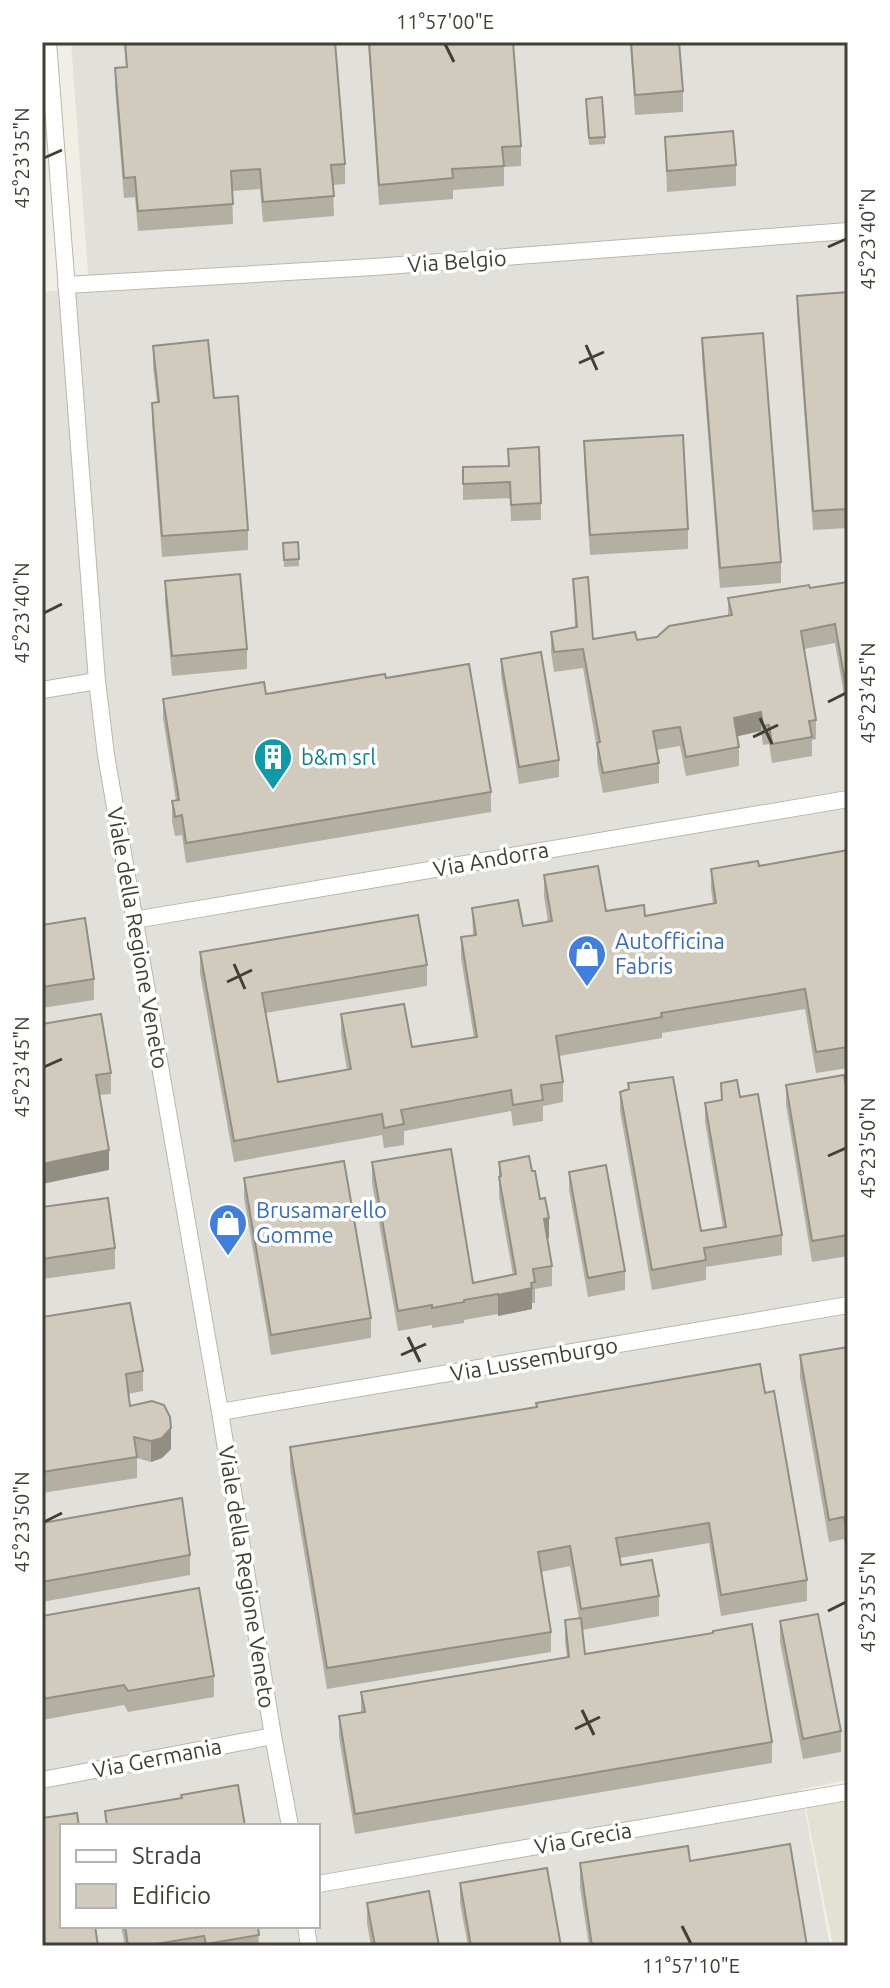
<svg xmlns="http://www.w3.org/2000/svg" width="890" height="1988" font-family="Ubuntu,sans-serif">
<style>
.residential{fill:#e3e1d3}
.industrial{fill:#e2e0da;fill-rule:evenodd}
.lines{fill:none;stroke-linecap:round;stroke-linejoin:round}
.street-casing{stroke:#bab7a9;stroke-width:18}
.street{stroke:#fff;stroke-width:16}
.wall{fill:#b3afa2}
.shaded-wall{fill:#928e84}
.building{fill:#d0cbbc;stroke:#928e84;stroke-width:2}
.ticks{fill:none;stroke:#423f35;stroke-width:3}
.labels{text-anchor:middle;stroke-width:7;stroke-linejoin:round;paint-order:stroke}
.street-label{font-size:22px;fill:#423f35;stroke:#fff}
.culture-label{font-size:22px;fill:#0d838f;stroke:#fff;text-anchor:start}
.shop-label{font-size:22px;fill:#366cbe;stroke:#fff;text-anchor:start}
.neatline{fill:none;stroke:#423f35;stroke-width:3}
.ticks-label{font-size:20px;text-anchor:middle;fill:#423f35}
</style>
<rect width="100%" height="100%" fill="#f0eee5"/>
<!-- residential -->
<path class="residential" d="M848,1785V1946H833L803,1793Z"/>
<!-- industrial -->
<path class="industrial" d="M71,42H848V1780L801,1789L830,1946H42V292L89,287ZM62,1826H318V1926H62Z"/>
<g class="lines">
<defs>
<path id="street" d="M48,42L97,681L106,755L220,1412L273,1736L290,1826
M66,285L374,267L848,231
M42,690L97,681
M134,920L848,799
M220,1412L848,1305
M42,1780L273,1736
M318,1884L848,1792
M306,1926L309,1946"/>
</defs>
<!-- street casing -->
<use href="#street" class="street-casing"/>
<!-- street -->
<use href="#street" class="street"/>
</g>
<!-- wall -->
<path class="wall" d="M124,42H335L345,164V184L333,185L334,216L263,222L260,189L232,191L233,224L138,231L135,197L124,198L115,88V68L126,67Z
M368,42H513L521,146V166L504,167V186L453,190V199L379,205Z
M630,42H679L683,91V112L635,115Z
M586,106L605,137V144L589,145Z
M665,137L736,165V186L667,192Z
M848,292V528L813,530L797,315V296Z
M702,338L781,562V583L720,588L702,358Z
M153,346L214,398L248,530V550L162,557L152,423V403L157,402L153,366Z
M584,441L688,529V549L590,555L584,461Z
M508,449L541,503V520L511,521L510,498L463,500V467L508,466Z
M298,542L299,566L284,567L283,543Z
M573,579L593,639L637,640L657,637L728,616V598L810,588L848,582V718L835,643L804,649L816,720V739L812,740V756L772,763L769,744L763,745L761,731L737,736L739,747V766L686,776L680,746L656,750L659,763V783L603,793L597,762V749L583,668L554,672L551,652V632L575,628Z
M165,581L247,649V669L172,676L165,601Z
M501,659L559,760V777L519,784L501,676Z
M386,678L491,792V812L186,863L182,835L175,836L172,821V801H176L163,718V699L266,694Z
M848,850V1068L816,1073L805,1009L662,1033V1038L559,1056L563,1082V1102L543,1106V1121L513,1126L511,1111L404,1131V1145L384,1148L382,1135L234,1162L200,973V952L427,965V986L265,1013L278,1082L347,1070L341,1034V1014L412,1047L474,1038L461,958V937L473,935L472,908L523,926L548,922L544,896V875L606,911L645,916L713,904L711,889V869L759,866Z
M42,925L94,979V1000L42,1008Z
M42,1024L111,1073V1094L99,1095L109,1170Z
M628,1083L701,1231L723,1227L705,1122V1103L721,1100V1083L740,1097L782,1235V1255L706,1267V1280L652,1290L620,1111V1092L628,1090Z
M786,1085L848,1098V1256L812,1262L786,1105Z
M372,1162L473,1283L513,1275L499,1197V1162L532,1171L549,1238L547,1239L552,1266V1286L535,1289V1303H532V1309L498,1316V1314L464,1320V1323L432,1328V1325L398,1331L372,1183Z
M569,1172L625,1271V1290L588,1297L569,1190Z
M244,1178L371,1318V1338L271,1355L244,1198Z
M42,1207L115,1248V1269L42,1279Z
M42,1317L143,1371V1391L128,1394L130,1406L171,1449L162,1458L151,1462L137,1458V1478L42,1493Z
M848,1347V1561L844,1539L829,1542L800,1377V1355Z
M765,1393L807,1580V1601L721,1616L709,1543L620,1558L621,1565L659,1596V1616L582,1630L585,1654L772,1742V1763L355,1834L339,1737V1716L361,1713V1692L567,1658L565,1641V1620L579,1619L570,1566L541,1572L551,1632V1652L327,1689L290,1468V1447Z
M42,1523L190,1555V1575L42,1602Z
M42,1616L214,1676V1697L128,1712L124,1705L42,1720Z
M780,1621L841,1731V1752L803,1759L780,1642Z
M690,1861L807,1946H589L580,1887V1863Z
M460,1883L561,1946H468L460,1903Z
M367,1903L439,1946H371L367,1923Z
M121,1926H258L259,1946H125Z"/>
<!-- shaded-wall -->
<path class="shaded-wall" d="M761,712V731L734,737V718Z
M109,1150V1170L42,1184V1164Z
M549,1218V1238L544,1239V1219Z
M532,1288V1309L498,1316V1295Z
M171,1428V1449L162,1458L151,1462V1441Z"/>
<!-- building -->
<path class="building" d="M125,42H335L345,164L331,165L334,196L263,202L260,169L231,171L233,204L138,211L135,177L124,178L115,68L127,67Z
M369,42H513L521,146L502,147L504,166L452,169L453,178L379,185Z
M631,42H679L683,91L635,95Z
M602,97L605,137L589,138L586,99Z
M733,131L736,165L667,171L665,137Z
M848,292V509L813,511L797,296Z
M763,333L781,562L720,568L702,338Z
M208,340L214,398L238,396L248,530L162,536L152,403L159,402L153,346Z
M683,435L688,529L590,535L584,441Z
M539,447L541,503L511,505L510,482L463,484V467L509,466L508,449Z
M298,542L299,559L284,560L283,543Z
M240,574L247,649L172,656L165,581Z
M588,577L593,639L635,632L637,640L657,637L669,626L732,615L728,598L809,585L810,588L848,582V699L835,624L801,631L816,720L809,721L812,737L772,744L769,725L763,726L761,712L734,718L739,747L686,757L680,727L653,731L659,763L603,773L597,743L600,742L583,649L554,652L551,632L577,627L573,579Z
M541,652L559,760L519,767L501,659Z
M469,664L491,792L186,843L182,815L175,817L174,810L172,801L179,800L163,699L264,682L266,694L385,674L386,678Z
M848,850V1047L816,1052L805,989L661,1013L662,1017L556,1036L563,1082L541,1085L543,1100L513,1105L511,1090L401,1110L404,1124L384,1128L382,1114L234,1141L200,952L418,915L427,965L262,993L278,1082L351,1069L341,1014L404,1004L412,1047L477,1037L461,937L476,935L472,908L518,900L523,926L552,921L544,875L598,866L606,911L644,905L645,916L716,903L711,869L758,861L759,866Z
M85,918L94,979L42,987V925Z
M101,1014L111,1073L96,1075L109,1150L42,1164V1024Z
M844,1075L848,1098V1235L812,1241L786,1085Z
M673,1077L701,1231L726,1227L705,1103L722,1100L721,1083L737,1080L740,1097L758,1094L782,1235L704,1248L706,1260L652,1270L620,1092L629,1089L628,1083Z
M451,1149L473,1283L516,1274L499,1177L501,1176L499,1162L529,1156L532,1171H535L540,1199L545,1198L549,1218L544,1219L552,1266L533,1269L535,1282L531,1283L532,1288L498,1295V1294L464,1300V1302L432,1308V1305L398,1311L372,1162Z
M344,1161L371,1318L271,1335L244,1178Z
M606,1165L625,1271L588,1278L569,1172Z
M108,1198L115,1248L42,1259V1207Z
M130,1303L143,1371L126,1374L130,1406L152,1401L164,1405L170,1417L171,1428L162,1438L151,1441L134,1437L137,1457L42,1472V1317Z
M848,1347V1539L844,1517L829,1520L800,1355Z
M760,1364L765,1393L774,1391L807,1580L721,1595L709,1523L616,1538L621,1565L652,1560L659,1596L581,1609L570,1546L538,1552L551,1632L327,1668L290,1447L537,1407L536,1403Z
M182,1498L190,1555L42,1582V1523Z
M199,1588L214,1676L128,1691L124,1685L42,1699V1616Z
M818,1614L841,1731L803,1739L780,1621Z
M581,1618L585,1654L713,1633V1631L752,1624L772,1742L355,1814L339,1716L365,1712L361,1692L569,1657L565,1620Z
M238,1785L245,1826H107L105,1811L182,1798L181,1795Z
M77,1813L79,1826H62V1926H95L98,1946H42V1818Z
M790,1844L807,1946H592L580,1863L688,1846L690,1861Z
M547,1868L561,1946H471L460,1883Z
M429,1891L439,1946H375L367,1903Z
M125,1926H258L259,1935L206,1944L204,1936L145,1946H128Z"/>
<!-- ticks -->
<path class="ticks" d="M445,44L454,62M44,158L62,150M828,247L846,239M586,345L597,370M579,363L604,352M44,613L62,604M828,702L846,693M760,718L772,744M753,737L778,725M234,964L245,989M227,982L252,970M44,1067L62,1059M828,1156L846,1148M408,1337L420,1362M401,1355L426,1344M44,1522L62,1513M828,1611L846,1602M582,1710L594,1735M575,1729L600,1717M682,1926L691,1944"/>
<!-- icons -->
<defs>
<symbol id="building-pin" viewBox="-11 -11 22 30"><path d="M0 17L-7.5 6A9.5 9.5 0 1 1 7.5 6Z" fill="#0f9aa8" stroke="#fff"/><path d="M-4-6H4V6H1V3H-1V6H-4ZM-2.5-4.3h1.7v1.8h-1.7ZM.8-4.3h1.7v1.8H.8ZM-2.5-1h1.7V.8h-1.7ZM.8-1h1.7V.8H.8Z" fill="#fff"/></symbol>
<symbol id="shop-pin" viewBox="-11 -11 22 30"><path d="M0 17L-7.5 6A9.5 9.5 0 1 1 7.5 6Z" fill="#3f7fe0" stroke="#fff"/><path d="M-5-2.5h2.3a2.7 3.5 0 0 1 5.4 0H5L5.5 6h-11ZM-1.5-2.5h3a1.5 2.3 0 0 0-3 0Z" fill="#fff"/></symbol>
</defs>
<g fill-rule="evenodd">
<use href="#building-pin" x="251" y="735" width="44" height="60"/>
<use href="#shop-pin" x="565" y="932" width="44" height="60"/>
<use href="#shop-pin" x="206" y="1201" width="44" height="60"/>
</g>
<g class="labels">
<!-- street labels -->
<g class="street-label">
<text transform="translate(457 261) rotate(-4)" y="8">Via Belgio</text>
<text transform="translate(491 859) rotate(-10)" y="8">Via Andorra</text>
<text transform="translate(138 938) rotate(80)" y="8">Viale della Regione Veneto</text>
<text transform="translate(534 1359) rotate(-10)" y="8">Via Lussemburgo</text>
<text transform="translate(247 1577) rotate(81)" y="8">Viale della Regione Veneto</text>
<text transform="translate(157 1758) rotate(-11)" y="8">Via Germania</text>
<text transform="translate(583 1838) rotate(-10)" y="8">Via Grecia</text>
</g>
<!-- culture labels -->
<g class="culture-label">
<text x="301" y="765">b&amp;m srl</text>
</g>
<!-- shop labels -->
<g class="shop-label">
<text x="615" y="949">Autofficina<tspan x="615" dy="25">Fabris</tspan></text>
<text x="256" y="1218">Brusamarello<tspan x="256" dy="25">Gomme</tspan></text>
</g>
</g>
<!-- border -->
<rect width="890" height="1988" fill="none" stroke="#ffffff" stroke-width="88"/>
<!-- legend -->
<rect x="60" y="1824" width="260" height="104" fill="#ffffff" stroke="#b3b2ae" stroke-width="2"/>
<rect x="76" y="1850" width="40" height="12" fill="#ffffff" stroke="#b3b2ae" stroke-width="2"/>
<text x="132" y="1864" font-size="24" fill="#423f35">Strada</text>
<rect x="76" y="1884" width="40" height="24" fill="#d0cbbc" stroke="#b3b2ae" stroke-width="2"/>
<text x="132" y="1904" font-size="24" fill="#423f35">Edificio</text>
<rect x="44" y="44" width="802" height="1900" class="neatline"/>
<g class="ticks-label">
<text x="445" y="29">11°57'00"E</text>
<text transform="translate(22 158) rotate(-90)" y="7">45°23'35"N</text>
<text transform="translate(868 239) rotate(-90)" y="7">45°23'40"N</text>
<text transform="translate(22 613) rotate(-90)" y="7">45°23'40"N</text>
<text transform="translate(868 693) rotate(-90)" y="7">45°23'45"N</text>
<text transform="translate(22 1067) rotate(-90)" y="7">45°23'45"N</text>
<text transform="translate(868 1148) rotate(-90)" y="7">45°23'50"N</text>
<text transform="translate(22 1522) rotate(-90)" y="7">45°23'50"N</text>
<text transform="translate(868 1602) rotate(-90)" y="7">45°23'55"N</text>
<text x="691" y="1973">11°57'10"E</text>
</g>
</svg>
